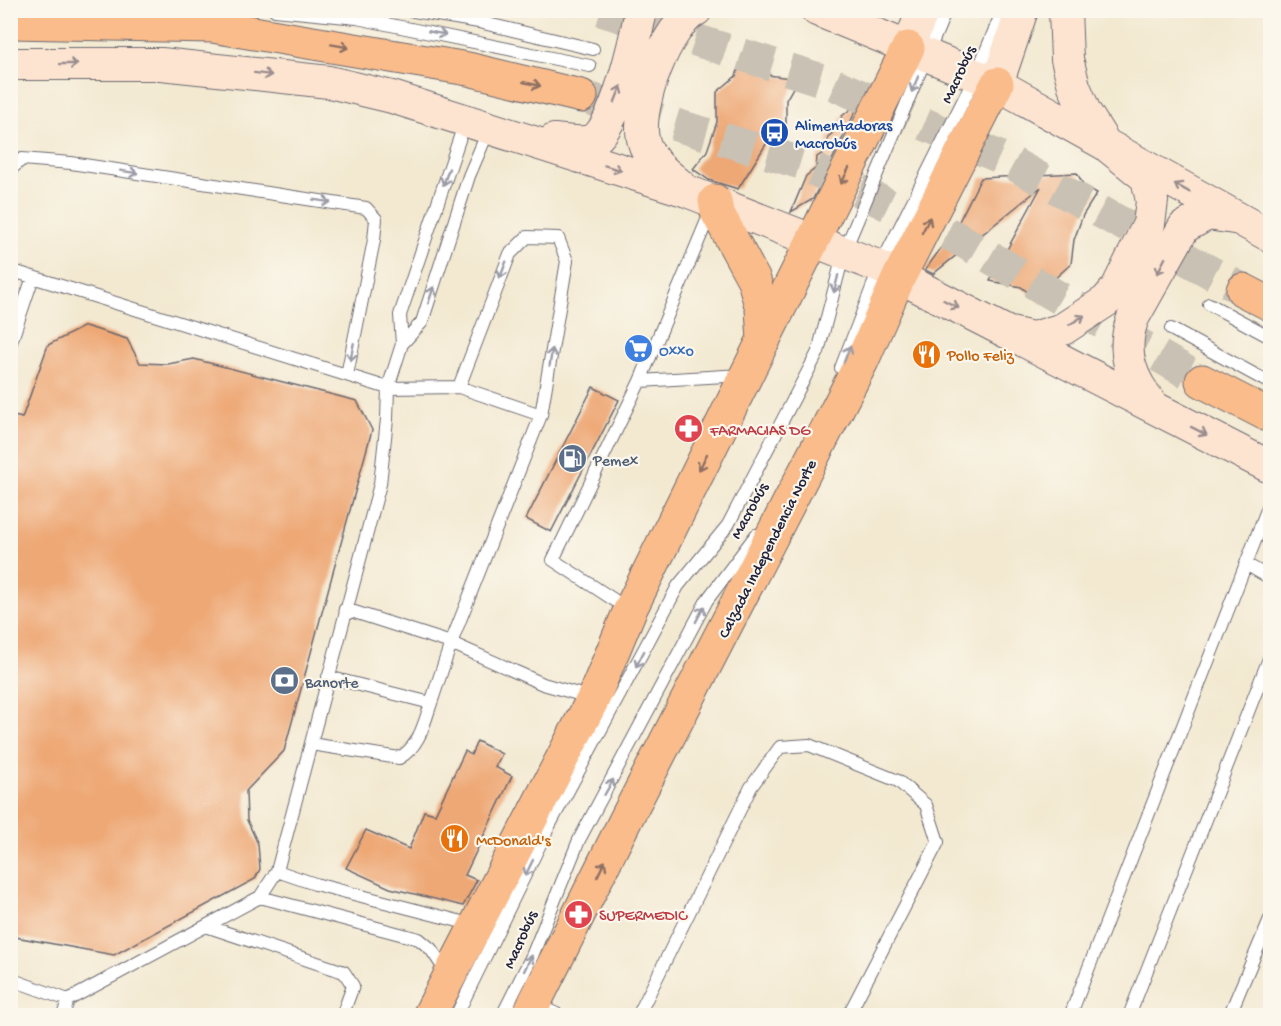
<svg xmlns="http://www.w3.org/2000/svg" width="1281" height="1026" font-family="'Gochi Hand',sans-serif">
<style>
.building{fill:#eea876}
.lines{fill:none;stroke-linecap:round;stroke-linejoin:round}
.highway-tunnel{stroke:#c9c1b3;stroke-width:33;stroke-dasharray:33 16;stroke-linecap:butt}
.lane-casing{stroke:#6b6870;stroke-width:14}
.secondary-casing{stroke:#6b6870;stroke-width:34}
.primary-casing{stroke:#6b6870;stroke-width:35}
.highway-casing{stroke:#6b6870;stroke-width:35}
.lane{stroke:#fff;stroke-width:12}
.secondary{stroke:#fde4d1;stroke-width:32}
.primary{stroke:#fabc8b;stroke-width:33}
.highway{stroke:#fabc8b;stroke-width:33}
.oneway{stroke:#9c9ca7}
.oneway2{stroke:#8e6f63}
.oneway3{stroke:#9a8d8e}
.labels{text-anchor:middle;stroke-width:4.5;stroke-linejoin:round;paint-order:stroke}
.street-label{font-size:16px;fill:#22223b;stroke:#fbf7ec}
.transit-label{font-size:16px;fill:#164399;stroke:#fbf7ec;text-anchor:start}
.shop-label{font-size:16px;fill:#366cbe;stroke:#fbf7ec;text-anchor:start}
.food-label{font-size:16px;fill:#c56008;stroke:#fbf7ec;text-anchor:start}
.health-label{font-size:16px;fill:#be3a42;stroke:#fbf7ec;text-anchor:start}
.service-label{font-size:16px;fill:#4e5e75;stroke:#fbf7ec;text-anchor:start}
</style>
<rect width="100%" height="100%" fill="#fbf7ec"/>
<filter id="ink" filterUnits="userSpaceOnUse"><feTurbulence type="fractalNoise" baseFrequency=".0167" numOctaves="2"/><feDisplacementMap in="SourceGraphic" scale="12" xChannelSelector="R" yChannelSelector="G"/><feConvolveMatrix kernelMatrix="1 2 1 2 8 2 1 2 1" color-interpolation-filters="sRGB"/></filter>
<filter id="wash" filterUnits="userSpaceOnUse"><feTurbulence type="fractalNoise" baseFrequency=".008" numOctaves="4" result="noise"/><feDisplacementMap in="SourceGraphic" scale="24" xChannelSelector="R" yChannelSelector="G"/><feGaussianBlur stdDeviation="1.35" result="paint"/><feColorMatrix in="noise" values="0 0 0 0 0 0 0 0 0 0 0 0 0 0 0 0 0 1.4 0 .05"/><feComposite in="paint" operator="in"/></filter>
<g filter="url(#wash)">
<rect width="100%" height="100%" fill="#f3e9d1"/>
<g id="blocks">
<!-- building -->
<path class="building" d="M745,51L768,75L798,79L786,100V124L768,141L738,189L709,180L693,169L707,151L717,122V92L736,76Z
M860,102L813,199L791,212L806,176L816,168L817,157L826,151L828,137L837,129L842,116Z
M1077,173L1084,186L1097,193L1083,215L1074,240L1071,264L1052,281L1043,304L1021,287L990,281L1041,187L933,274L925,270L955,229L981,178Z
M85,326L127,339L140,363L168,364L194,359L357,401L372,430L284,751L246,791L247,820L258,844L260,869L255,879L114,955L10,936V810L14,795L10,791V415L22,418L48,345Z
M593,387L619,400L551,532L526,519Z
M477,741L502,754L495,767L512,776L465,875L477,880L463,906L390,888L346,868L366,830L409,849L424,811L435,814L465,751L471,755Z"/>
</g>
</g>
<g filter="url(#ink)">
<use href="#blocks" fill-opacity="0" stroke="#6b6870" stroke-width="1.5"/>
<g class="lines">
<!-- highway-tunnel -->
<path class="highway-tunnel" d="M601,10L831,83L1006,160L1243,290
M581,96L801,163L957,238L1202,381"/>
<defs>
<path id="lane" d="M275,10L357,18L590,66
M408,10L479,22L593,49
M10,170L22,159L71,163L366,208L376,219L374,240L347,375
M10,270L388,388L459,387L541,415L451,643L543,684L592,698
M1209,304L1270,337
M1171,329L1270,383
M402,344L422,322L469,176L489,129
M10,345L33,277
M841,368L880,267L976,75L1003,10
M640,381L711,211
M459,387L510,254L527,237L558,238L567,261L541,415
M1246,564L1270,578
M345,609L451,643L431,703
M628,609L553,560L640,381L742,375
M311,744L399,758C419,747 424,724 431,703L328,677
M277,871L315,884L474,925
M260,897L419,939L431,949L447,973
M206,926L344,972L353,986L342,1016
M10,979L68,1000
M535,1004L561,1016
M63,1016L68,1000L260,897L277,871L380,484L387,419L388,388L402,344L400,315L465,122
M456,1016L547,830L678,586L728,525L818,352L844,252L946,10
M502,1016L532,956L579,840L707,600L756,535
M638,1016L751,787L780,747L809,745L898,781L926,805L938,842L848,1016
M1070,1016L1270,502
M1129,1016L1270,656
M1229,1016L1270,919"/>
<path id="secondary" d="M817,10L997,84L1270,236
M908,48L923,10
M10,64H161L329,82L392,97L687,191L880,267L1270,467
M997,84L1022,10
M554,140C564,141 580,144 591,141C615,134 636,36 641,10
M680,185C664,172 648,160 643,139C636,106 666,26 696,10
M1011,333L1033,338L1063,329L1106,301L1117,288L1149,224L1152,201L1147,178L1105,144L1085,112L1074,86L1067,59L1065,10
M1154,407C1131,380 1120,352 1133,318L1184,227L1208,214L1234,218"/>
<path id="primary" d="M715,201L717,212L754,280L762,309L764,340
M429,1016L593,699L630,610L908,48
M528,1016L626,819L862,361L899,277L997,84"/>
<path id="highway" d="M10,22L212,26L468,69L581,96
M1243,290L1270,304
M1202,381L1270,416"/>
</defs>
<!-- lane casing -->
<use href="#lane" class="lane-casing"/>
<!-- secondary casing -->
<use href="#secondary" class="secondary-casing"/>
<!-- primary casing -->
<use href="#primary" class="primary-casing"/>
<!-- highway casing -->
<use href="#highway" class="highway-casing"/>
<!-- lane -->
<use href="#lane" class="lane"/>
<!-- secondary -->
<use href="#secondary" class="secondary"/>
<!-- primary -->
<use href="#primary" class="primary"/>
<!-- highway -->
<use href="#highway" class="highway"/>
</g>
<!-- one-way arrows -->
<defs><path id="oneway-shaft" d="M-6 0H5M1.5-3L5.5 0L1.5 3" fill="none" stroke-width="1.6" stroke-linecap="round" stroke-linejoin="round" transform="scale(1.5)"/></defs>
<g class="oneway">
<use href="#oneway-shaft" transform="translate(437 33) rotate(11)"/>
<use href="#oneway-shaft" transform="translate(915 84) rotate(113)"/>
<use href="#oneway-shaft" transform="translate(129 172) rotate(9)"/>
<use href="#oneway-shaft" transform="translate(446 177) rotate(109)"/>
<use href="#oneway-shaft" transform="translate(322 201) rotate(9)"/>
<use href="#oneway-shaft" transform="translate(503 270) rotate(111)"/>
<use href="#oneway-shaft" transform="translate(836 284) rotate(104)"/>
<use href="#oneway-shaft" transform="translate(431 295) rotate(-72)"/>
<use href="#oneway-shaft" transform="translate(352 352) rotate(101)"/>
<use href="#oneway-shaft" transform="translate(847 354) rotate(-69)"/>
<use href="#oneway-shaft" transform="translate(551 357) rotate(-81)"/>
<use href="#oneway-shaft" transform="translate(700 614) rotate(-62)"/>
<use href="#oneway-shaft" transform="translate(640 659) rotate(118)"/>
<use href="#oneway-shaft" transform="translate(609 787) rotate(-60)"/>
<use href="#oneway-shaft" transform="translate(529 868) rotate(116)"/>
<use href="#oneway-shaft" transform="translate(528 963) rotate(-64)"/>
</g>
<g class="oneway2">
<use href="#oneway-shaft" transform="translate(340 46) rotate(10)"/>
<use href="#oneway-shaft" transform="translate(532 84) rotate(13)"/>
<use href="#oneway-shaft" transform="translate(845 176) rotate(116)"/>
<use href="#oneway-shaft" transform="translate(926 225) rotate(-63)"/>
<use href="#oneway-shaft" transform="translate(703 462) rotate(116)"/>
<use href="#oneway-shaft" transform="translate(601 869) rotate(-64)"/>
</g>
<g class="oneway3">
<use href="#oneway-shaft" transform="translate(69 64)"/>
<use href="#oneway-shaft" transform="translate(263 74) rotate(7)"/>
<use href="#oneway-shaft" transform="translate(618 94) rotate(-68)"/>
<use href="#oneway-shaft" transform="translate(613 168) rotate(17)"/>
<use href="#oneway-shaft" transform="translate(1182 188) rotate(-151)"/>
<use href="#oneway-shaft" transform="translate(1161 266) rotate(118)"/>
<use href="#oneway-shaft" transform="translate(951 304) rotate(28)"/>
<use href="#oneway-shaft" transform="translate(1077 320) rotate(-32)"/>
<use href="#oneway-shaft" transform="translate(1199 431) rotate(27)"/>
</g>
</g>
<!-- icons -->
<defs>
<symbol id="bus-disc" viewBox="-11 -11 22 22"><circle r="9.5" fill="#1a4fb4" stroke="#fbf7ec"/><path d="M-5-6H5V4H4V6H2V4H-2V6H-4V4H-5ZM-3.5-4V0h7V-4ZM-3.5 1.2v1.5H-2V1.2ZM2 1.2v1.5H3.5V1.2Z" fill="#fff"/></symbol>
<symbol id="supermarket-disc" viewBox="-11 -11 22 22"><circle r="9.5" fill="#3f7fe0" stroke="#fbf7ec"/><path d="M-6-5.5h2.5l.6 2H6L4.5 2H-2.5L-4.4-4H-6ZM-1.5 3.2a1.3 1.3 0 1 0 .1 0ZM3 3.2a1.3 1.3 0 1 0 .1 0Z" fill="#fff"/></symbol>
<symbol id="restaurant-disc" viewBox="-11 -11 22 22"><circle r="9.5" fill="#e8710a" stroke="#fbf7ec"/><path d="M-5-6h1v4h1v-4h1v4h1v-4h1v5L-1.5 .5V6h-2V.5L-5-1ZM5-6V6H3V1.5H1.5Q1.5-4 5-6Z" fill="#fff"/></symbol>
<symbol id="pharmacy-disc" viewBox="-11 -11 22 22"><circle r="9.5" fill="#e0444e" stroke="#fbf7ec"/><path d="M-2-6h4v4h4v4h-4v4h-4v-4h-4v-4h4Z" fill="#fff"/></symbol>
<symbol id="fuel-disc" viewBox="-11 -11 22 22"><circle r="9.5" fill="#5c6f8a" stroke="#fbf7ec"/><path d="M-5.5-6h7V0h2V4h1.3V-2.5L3-4.5l.8-.8L6-3V5H2.5V1h-1V6h-7ZM-4.2-4.7v3.2H.2V-4.7Z" fill="#fff"/></symbol>
<symbol id="bank-disc" viewBox="-11 -11 22 22"><circle r="9.5" fill="#5c6f8a" stroke="#fbf7ec"/><path d="M-6-4H6V4H-6ZM0-2.3a2.3 2.3 0 1 0 0 4.6a2.3 2.3 0 1 0 0-4.6Z" fill="#fff"/></symbol>
</defs>
<g fill-rule="evenodd">
<use href="#bus-disc" x="758" y="116" width="33" height="33"/>
<use href="#supermarket-disc" x="622" y="332" width="33" height="33"/>
<use href="#restaurant-disc" x="910" y="338" width="33" height="33"/>
<use href="#pharmacy-disc" x="672" y="412" width="33" height="33"/>
<use href="#fuel-disc" x="556" y="442" width="33" height="33"/>
<use href="#bank-disc" x="268" y="664" width="33" height="33"/>
<use href="#restaurant-disc" x="438" y="822" width="33" height="33"/>
<use href="#pharmacy-disc" x="562" y="898" width="33" height="33"/>
</g>
<g class="labels">
<!-- street labels -->
<g class="street-label">
<text transform="translate(957 74) rotate(-65)" y="6">Macrobús</text>
<text transform="translate(748 510) rotate(-61)" y="6">Macrobús</text>
<text transform="translate(766 548) rotate(-63)" y="6">Calzada Independencia Norte</text>
<text transform="translate(519 939) rotate(-66)" y="6">Macrobús</text>
</g>
<!-- transit labels -->
<g class="transit-label">
<text x="795" y="130">Alimentadoras<tspan x="795" dy="18">Macrobús</tspan></text>
</g>
<!-- shop labels -->
<g class="shop-label">
<text x="659" y="355">Oxxo</text>
</g>
<!-- food labels -->
<g class="food-label">
<text x="947" y="360">Pollo Feliz</text>
<text x="476" y="845">McDonald's</text>
</g>
<!-- health labels -->
<g class="health-label">
<text x="710" y="435">FARMACIAS DG</text>
<text x="599" y="920">SUPERMEDIC</text>
</g>
<!-- service labels -->
<g class="service-label">
<text x="593" y="465">Pemex</text>
<text x="305" y="687">Banorte</text>
</g>
</g>
<!-- margin -->
<rect width="1281" height="1026" fill="none" stroke="#fbf7ec" stroke-width="36"/>
</svg>
